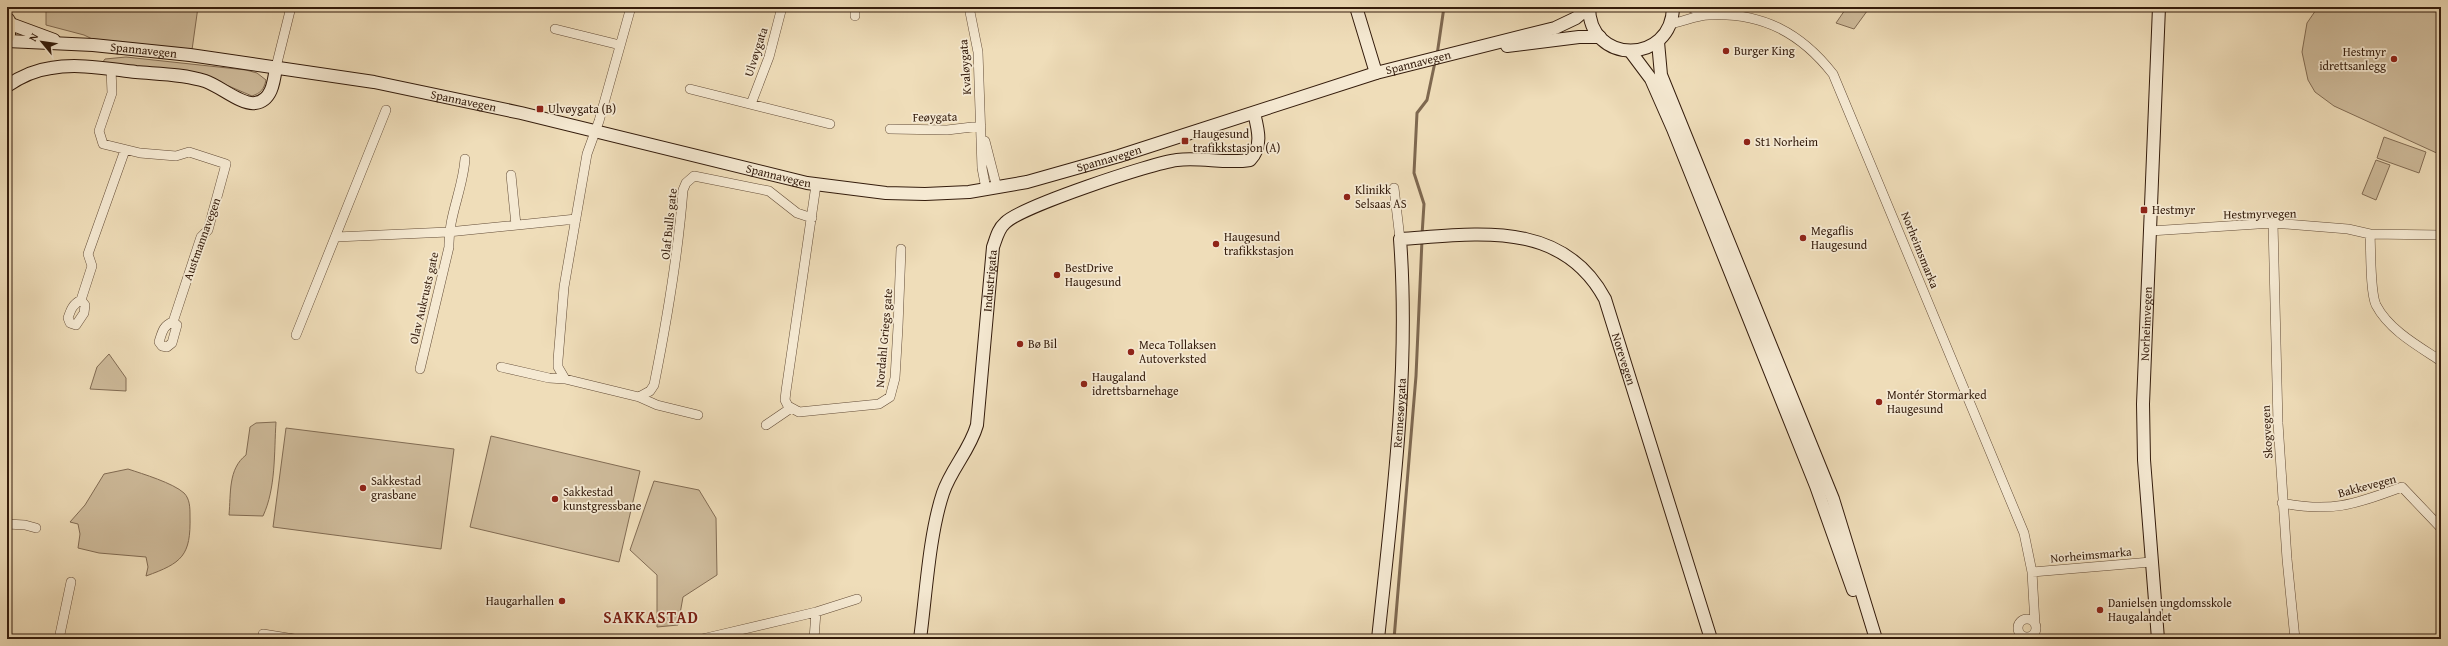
<svg xmlns="http://www.w3.org/2000/svg" width="2448" height="646" font-family="'Gentium Book Plus',serif">
<style>
.green{fill:#cfbc9c;stroke:#826c54}
.lines{fill:none;stroke-linecap:round;stroke-linejoin:round}
.stream{stroke:#7e6850;stroke-width:3}
.street-casing{stroke:#634c37;stroke-width:10}
.secondary-casing{stroke:#341c0c;stroke-width:14}
.highway-casing{stroke:#341c0c;stroke-width:18}
.street{stroke:#f5e9d2;stroke-width:9}
.secondary{stroke:#f5e9d2;stroke-width:12}
.highway{stroke:#efddb9;stroke-width:16}
.poi-dot{fill:#8f2418;stroke:#f5e9d2;stroke-width:1.5}
.labels{text-anchor:middle;stroke-width:3.5;stroke-linejoin:round;paint-order:stroke}
.street-label{font-size:12px;fill:#341c0c;stroke:#f5e9d2}
.poi-label{font-size:12px;fill:#341c0c;stroke:#f5e9d2;text-anchor:start}
.district-label{font-size:16px;font-weight:bold;letter-spacing:1px;fill:#7a1f14;stroke:#f5e9d2}
</style>
<rect width="100%" height="100%" fill="#efddb9"/>
<filter id="stains"><feTurbulence type="fractalNoise" baseFrequency=".005" numOctaves="4"/><feColorMatrix values="0 0 0 0 .2 0 0 0 0 .09 0 0 0 0 .02 0 0 0 .5 -.17"/></filter>
<radialGradient id="worn" r=".72"><stop offset=".6" stop-color="#630" stop-opacity="0"/><stop offset="1" stop-color="#630" stop-opacity=".3"/></radialGradient>
<!-- green -->
<path class="green" d="M46,7H198L191,57L189,61L117,51L84,35L46,25Z
M1847,7H1870L1854,29L1836,23Z
M2318,7H2430L2441,12V155L2334,106L2315,92L2308,80L2302,52L2307,23Z
M126,57L246,70L257,73L266,80C264,89 261,93 252,96L203,75L102,63L105,59Z
M2384,137L2426,152L2419,173L2377,158Z
M2376,160L2390,165L2376,200L2362,194Z
M109,354L126,378V391L90,389L97,367Z
M276,422C274,453 276,488 263,516L229,515C231,493 228,469 246,455L250,427L256,423Z
M286,428L454,449L441,549L273,527Z
M491,436L640,471L619,562L470,527Z
M128,469C143,474 173,483 184,493C190,499 190,508 190,516C191,556 182,563 146,576L148,567L146,557L99,553L78,548L80,534L78,524L70,522L85,505L104,474Z
M654,481L699,490L716,518L717,575L683,597L678,625L657,627V575L630,550Z"/>
<g class="lines">
<!-- stream -->
<path class="stream" d="M1437,55L1444,7
M1422,235L1424,204L1414,173L1417,113L1427,100L1435,62
M1394,639L1416,376L1422,240"/>
<defs>
<path id="street" d="M631,7L599,121L587,154L564,287L558,360V367L565,379L639,397L650,391L654,385C667,320 678,256 683,190L686,183L694,176L769,191L797,213L812,218
M855,7V16
M969,7L978,52L982,168L986,189
M1690,7L1707,15
M1670,24C1683,22 1696,15 1709,15C1762,12 1801,33 1833,74L2024,533L2032,572L2035,624
M555,29L620,45
M276,67L291,7
M111,69L112,93L99,131L103,144L140,153L176,156L189,152L226,164L208,230L201,237L173,322C163,325 162,333 159,342L162,346L167,347L172,343L177,325L173,322
M690,89L830,124
M751,104L769,57L782,7
M890,129L947,130L981,126
M985,141L997,188
M511,175L516,225
M816,185L786,391L785,400L788,406L799,412L879,404L890,397L895,378L898,327L901,249
M1394,188L1400,239
M2273,223L2278,423L2287,559L2295,639
M2150,231L2273,223L2348,229L2370,234L2441,235
M2370,234C2371,250 2370,292 2376,305C2389,330 2418,346 2441,361
M336,237L448,232L576,219
M81,300L85,305L84,313L76,325L70,323L68,318C71,309 73,304 81,300L92,266L88,254L125,150
M296,335L386,110
M501,367L549,378L565,379
M420,369L449,247C448,217 463,189 465,159
M639,397L657,405L698,415
M766,425L791,408
M2282,503C2333,513 2355,504 2402,487L2441,528
M7,524L25,525L36,528
M2032,572L2151,562
M2018 628a9 9 0 1 1 18 0a9 9 0 1 1-18 0Z
M263,634L294,639
M59,639L71,582
M702,639L816,612L857,599
M814,639L816,612"/>
<g id="secondary">
<path d="M1356,7L1376,73"/>
<path d="M1589,7C1589,65 1672,65 1673,7"/>
<path d="M8,23L54,40"/>
<path id="s1" d="M7,41L93,45L190,55L374,82L521,113L807,183L886,193L925,194L969,192L1027,182L1119,156L1376,73L1555,28L1576,18L1589,7"/>
<path d="M1658,42L1661,75L1833,499L1876,639"/>
<path d="M1507,46L1579,37H1600"/>
<path d="M1630,51L1651,79L1673,129L1816,486L1853,590"/>
<path d="M7,86C20,77 35,70 51,68C78,63 109,69 136,72C159,74 183,74 205,81C220,86 241,105 255,103C272,101 274,81 276,67"/>
<path id="s2" d="M920,639C926,595 929,535 943,493C951,469 970,450 977,425L993,247C996,239 998,229 1005,223C1020,207 1152,163 1177,160C1201,157 1226,164 1250,160C1263,147 1258,129 1254,113"/>
<path id="s3" d="M1378,639C1392,506 1410,373 1400,239C1477,234 1562,219 1605,299L1711,639"/>
<path id="s4" d="M2158,639L2144,460L2143,404L2159,7"/>
</g>
<path id="highway" d="M7,21V35"/>
</defs>
<!-- street casing -->
<use href="#street" class="street-casing"/>
<!-- secondary casing -->
<use href="#secondary" class="secondary-casing"/>
<!-- highway casing -->
<use href="#highway" class="highway-casing"/>
<!-- street -->
<use href="#street" class="street"/>
<!-- secondary -->
<use href="#secondary" class="secondary"/>
<!-- highway -->
<use href="#highway" class="highway"/>
</g>
<!-- markers -->
<g class="poi-dot">
<circle cx="1726" cy="51" r="4"/>
<circle cx="2394" cy="59" r="4"/>
<rect x="536" y="105" width="8" height="8" rx="2"/>
<rect x="1181" y="137" width="8" height="8" rx="2"/>
<circle cx="1747" cy="142" r="4"/>
<circle cx="1347" cy="197" r="4"/>
<rect x="2140" y="206" width="8" height="8" rx="2"/>
<circle cx="1803" cy="238" r="4"/>
<circle cx="1216" cy="244" r="4"/>
<circle cx="1057" cy="275" r="4"/>
<circle cx="1020" cy="344" r="4"/>
<circle cx="1131" cy="352" r="4"/>
<circle cx="1084" cy="384" r="4"/>
<circle cx="1879" cy="402" r="4"/>
<circle cx="363" cy="488" r="4"/>
<circle cx="555" cy="499" r="4"/>
<circle cx="562" cy="601" r="4"/>
<circle cx="2100" cy="610" r="4"/>
</g>
<g class="labels">
<!-- street labels -->
<g class="street-label">
<text dy="4" stroke="none"><textPath href="#s1" startOffset="137">Spannavegen</textPath></text>
<text transform="translate(756 52) rotate(-72)" y="4">Ulvøygata</text>
<text dy="4" stroke="none"><textPath href="#s1" startOffset="1445">Spannavegen</textPath></text>
<text transform="translate(965 67) rotate(-94)" y="4">Kvaløygata</text>
<text dy="4" stroke="none"><textPath href="#s1" startOffset="461">Spannavegen</textPath></text>
<text transform="translate(935 117) rotate(-1)" y="4">Feøygata</text>
<text dy="4" stroke="none"><textPath href="#s1" startOffset="1121">Spannavegen</textPath></text>
<text dy="4" stroke="none"><textPath href="#s1" startOffset="785">Spannavegen</textPath></text>
<text transform="translate(2260 214) rotate(-1)" y="4">Hestmyrvegen</text>
<text transform="translate(669 224) rotate(-84)" y="4">Olaf Bulls gate</text>
<text transform="translate(202 239) rotate(-70)" y="4">Austmannavegen</text>
<text transform="translate(1920 250) rotate(68)" y="4">Norheimsmarka</text>
<text dy="4" stroke="none"><textPath href="#s2" startOffset="369">Industrigata</textPath></text>
<text transform="translate(424 298) rotate(-77)" y="4">Olav Aukrusts gate</text>
<text dy="4" stroke="none"><textPath href="#s4" startOffset="316">Norheimvegen</textPath></text>
<text transform="translate(884 338) rotate(-85)" y="4">Nordahl Griegs gate</text>
<text dy="4" stroke="none"><textPath href="#s3" startOffset="693">Norevegen</textPath></text>
<text dy="4" stroke="none"><textPath href="#s3" startOffset="227">Rennesøygata</textPath></text>
<text transform="translate(2267 432) rotate(-93)" y="4">Skogvegen</text>
<text transform="translate(2367 486) rotate(-15)" y="4">Bakkevegen</text>
<text transform="translate(2091 555) rotate(-5)" y="4">Norheimsmarka</text>
</g>
<!-- poi labels -->
<g class="poi-label">
<text x="1734" y="55">Burger King</text>
<text x="2386" y="56" text-anchor="end">Hestmyr<tspan x="2386" dy="14">idrettsanlegg</tspan></text>
<text x="548" y="113">Ulvøygata (B)</text>
<text x="1193" y="138">Haugesund<tspan x="1193" dy="14">trafikkstasjon (A)</tspan></text>
<text x="1755" y="146">St1 Norheim</text>
<text x="1355" y="194">Klinikk<tspan x="1355" dy="14">Selsaas AS</tspan></text>
<text x="2152" y="214">Hestmyr</text>
<text x="1811" y="235">Megaflis<tspan x="1811" dy="14">Haugesund</tspan></text>
<text x="1224" y="241">Haugesund<tspan x="1224" dy="14">trafikkstasjon</tspan></text>
<text x="1065" y="272">BestDrive<tspan x="1065" dy="14">Haugesund</tspan></text>
<text x="1028" y="348">Bø Bil</text>
<text x="1139" y="349">Meca Tollaksen<tspan x="1139" dy="14">Autoverksted</tspan></text>
<text x="1092" y="381">Haugaland<tspan x="1092" dy="14">idrettsbarnehage</tspan></text>
<text x="1887" y="399">Montér Stormarked<tspan x="1887" dy="14">Haugesund</tspan></text>
<text x="371" y="485">Sakkestad<tspan x="371" dy="14">grasbane</tspan></text>
<text x="563" y="496">Sakkestad<tspan x="563" dy="14">kunstgressbane</tspan></text>
<text x="554" y="605" text-anchor="end">Haugarhallen</text>
<text x="2108" y="607">Danielsen ungdomsskole<tspan x="2108" dy="14">Haugalandet</tspan></text>
</g>
<!-- district labels -->
<g class="district-label">
<text x="651" y="623">SAKKASTAD</text>
</g>
</g>
<!-- margin -->
<rect width="2448" height="646" fill="none" stroke="#efddb9" stroke-width="24"/>
<rect x="8" y="8" width="2432" height="630" fill="none" stroke="#341c0c" stroke-width="2"/>
<rect x="12" y="12" width="2424" height="622" fill="none" stroke="#341c0c"/>
<!-- north arrow -->
<g transform="translate(42 42) rotate(299)" stroke="#f5e9d2" stroke-width="3" paint-order="stroke">
<path d="M0-3L7 15L0 10L-7 15Z" fill="#341c0c"/>
<text y="-6" font-size="11" font-weight="bold" text-anchor="middle" fill="#341c0c">N</text>
</g>
<rect width="100%" height="100%" filter="url(#stains)"/>
<rect width="100%" height="100%" fill="url(#worn)"/>
</svg>
